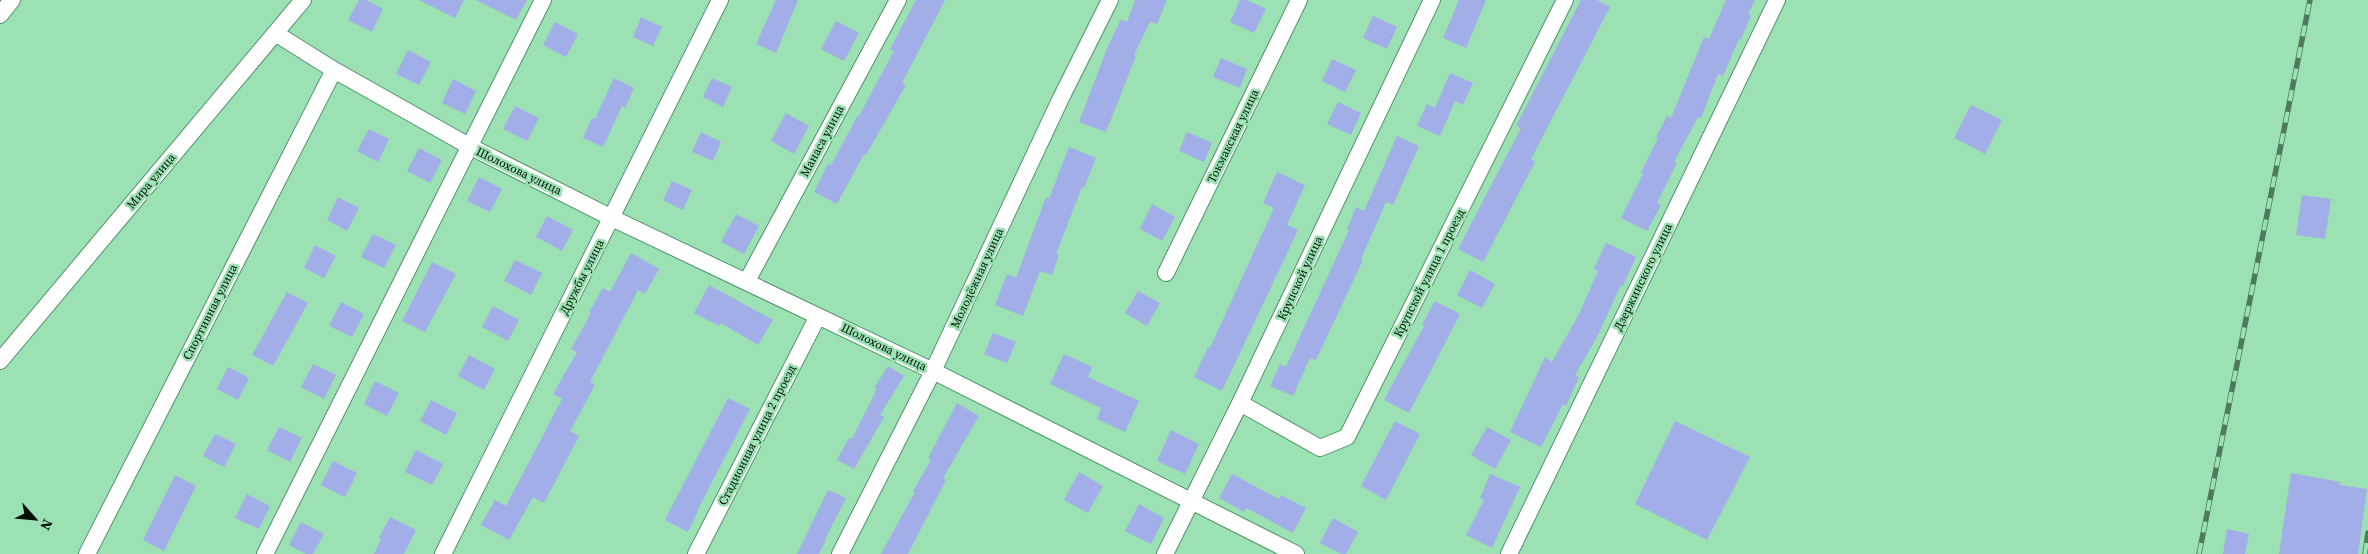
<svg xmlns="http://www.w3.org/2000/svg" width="2368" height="554" font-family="'Source Serif 4',serif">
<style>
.building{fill:#a2aee7}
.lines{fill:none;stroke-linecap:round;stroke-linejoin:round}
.street-casing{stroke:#4f9369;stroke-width:18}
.street{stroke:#fff;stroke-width:16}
.rail-casing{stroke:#4f7a5d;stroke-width:5.5}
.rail{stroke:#9be1b3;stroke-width:4;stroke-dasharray:11;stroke-linecap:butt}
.labels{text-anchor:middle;stroke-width:5;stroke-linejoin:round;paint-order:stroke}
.street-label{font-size:12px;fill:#001104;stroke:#9be1b3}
</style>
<rect width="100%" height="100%" fill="#9be1b3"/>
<!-- building -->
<path class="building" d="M359,0H366L383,9L372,32L348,20Z
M419,0H464L455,18Z
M476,0H527L516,20Z
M776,0H798L776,53L756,44Z
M916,0H945L902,83L906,85L866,155L864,154L837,204L814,192L828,164L831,165L858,115L859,116L894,51L890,49Z
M1135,0H1167L1157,24L1150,22L1134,55L1136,56L1106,132L1079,122L1108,46L1121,19L1127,22Z
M1240,0H1247L1266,9L1254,33L1230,22Z
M1459,0H1486L1466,48L1443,38Z
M1581,0H1597L1610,7L1531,159L1535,162L1483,262L1458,249L1521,128L1516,126Z
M1726,0H1755L1748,14L1751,16L1741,39H1739L1723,76L1718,74L1701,118L1698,117L1674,162L1677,163L1657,203L1661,205L1647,231L1621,218L1643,174L1641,173L1658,138L1656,137L1667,116L1671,118L1704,37L1709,39Z
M1373,16L1397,27L1387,49L1363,38Z
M641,17L662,27L653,46L633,37Z
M836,21L859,33L844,61L821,49Z
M555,22L578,34L566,57L543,45Z
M408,50L431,62L419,85L396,74Z
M1221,58L1247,69L1240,88L1213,77Z
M1332,59L1356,70L1345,92L1322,81Z
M1450,73L1473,83L1463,105L1455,101L1440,136L1417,126L1427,104L1435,108Z
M614,78L634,88L625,108L622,106L603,147L583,138L592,118L595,119Z
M712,78L732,87L723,107L703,97Z
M453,79L476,91L465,114L442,103Z
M1338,102L1361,113L1351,135L1327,124Z
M1971,105L2002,120L1985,154L1954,138Z
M515,106L539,118L527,141L503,129Z
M786,113L809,126L794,154L771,141Z
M369,129L389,139L378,162L357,151Z
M701,132L721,142L713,161L692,152Z
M1187,132L1212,143L1204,162L1179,151Z
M1397,136L1419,146L1393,205L1386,202L1361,259L1363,260L1316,360L1310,358L1293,396L1270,386L1280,364L1286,367L1349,230L1347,229L1356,207L1364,211Z
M1069,147L1096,158L1084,188L1082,187L1056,254L1059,255L1052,275L1040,271L1023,316L995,305L1007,274L1016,278L1046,197L1049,199Z
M419,148L442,160L430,183L407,171Z
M1277,172L1305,185L1287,225L1298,230L1222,391L1194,377L1208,347L1210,348L1274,208L1263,203Z
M479,177L502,189L490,212L467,201Z
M672,181L692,190L683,210L663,200Z
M2302,195L2331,199L2325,239L2296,235Z
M338,197L359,208L347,231L327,220Z
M1152,204L1175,217L1162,241L1140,229Z
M736,214L759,226L744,254L721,242Z
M547,216L573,230L562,251L536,237Z
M373,234L396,245L384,268L361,257Z
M1606,243L1636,257L1623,286L1621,285L1597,337L1575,375L1579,377L1566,406L1563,404L1541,447L1510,432L1545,357L1552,362L1579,314L1598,271L1594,269Z
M315,245L336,256L324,278L304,268Z
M631,253L659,269L645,294L638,290L590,382L595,385L570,431L579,436L544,503L533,497L509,540L481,525L495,500L506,506L562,399L553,394L577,352L571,349L591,313L589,312L603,288L610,292Z
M515,260L542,273L531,295L504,281Z
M432,262L456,274L425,332L402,321Z
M1470,270L1495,284L1482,308L1457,295Z
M709,285L773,320L758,345L721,323L719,326L694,313Z
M1138,291L1160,303L1147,326L1125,313Z
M287,292L308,303L273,366L252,355Z
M1435,301L1460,314L1409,413L1384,400L1424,326L1422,325Z
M341,302L364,314L352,337L329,326Z
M493,306L519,320L508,341L482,327Z
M993,333L1016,342L1007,363L984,354Z
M1064,354L1092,367L1088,377L1139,401L1125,432L1097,419L1101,408L1050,384Z
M469,355L495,369L484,390L458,376Z
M313,364L336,375L324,399L301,387Z
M888,366L904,376L880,415L884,417L854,469L837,460L849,438L852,439L877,389L874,388Z
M228,367L249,378L238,400L217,389Z
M375,381L399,393L387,416L364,404Z
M728,398L750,409L697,511H698L688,532L665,520Z
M431,400L457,413L446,435L420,421Z
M957,403L979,416L943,478L946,480L908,554H881L915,492L913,491L931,460L928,458Z
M1395,421L1420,434L1386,500L1361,486Z
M1675,421L1750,457L1707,540L1635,504Z
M279,427L302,438L290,462L267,450Z
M1487,427L1511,440L1495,469L1471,455Z
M1171,430L1199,444L1185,474L1157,461Z
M215,434L236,444L224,467L203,456Z
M416,450L443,464L432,485L405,472Z
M333,461L357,473L345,497L321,485Z
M1079,472L1103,486L1088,513L1064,500Z
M2291,473L2340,482V485L2367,489L2358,554H2279Z
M1232,474L1279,499L1281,495L1306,508L1293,533L1246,508L1244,512L1219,498Z
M1490,474L1520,487L1492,548L1466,535L1484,500L1480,498Z
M175,475L196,486L164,551L143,540Z
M828,490L846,498L825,539L826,540L819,554H797Z
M247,494L270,506L259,529L235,518Z
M1139,504L1164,518L1151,544L1125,531Z
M390,517L416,530L404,554H374L381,539L379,538Z
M1333,518L1358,532L1346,554H1341L1320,543Z
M301,522L324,534L313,554H306L289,545Z
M2227,529L2249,534L2245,554H2223Z"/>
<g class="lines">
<defs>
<path id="street" d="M0,15L12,0
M275,33L334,70L469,146L612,218L933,371L1296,554
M1166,273L1299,0
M747,281L898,0
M0,361L303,0
M1240,403L1320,448L1347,437L1565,0
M87,554L334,70
M265,554L543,0
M443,554L720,0
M696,554L818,316
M840,554L933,371L1060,100L1110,0
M1165,554L1240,403L1432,0
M1509,554L1777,0"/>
</defs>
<!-- street casing -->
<use href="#street" class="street-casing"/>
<!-- street -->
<use href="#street" class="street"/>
<defs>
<path id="rail" d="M2199,554L2310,0
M2365,554L2368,533"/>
</defs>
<!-- rail casing -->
<use href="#rail" class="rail-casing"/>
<!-- rail -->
<use href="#rail" class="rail"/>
</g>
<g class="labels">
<!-- street labels -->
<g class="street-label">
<text transform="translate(1233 136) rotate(-64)" y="4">Токмакская улица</text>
<text transform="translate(822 141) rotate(-62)" y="4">Манаса улица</text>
<text transform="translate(519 171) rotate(26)" y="4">Шолохова улица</text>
<text transform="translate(151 181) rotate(-50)" y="4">Мира улица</text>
<text transform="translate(1429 273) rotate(-63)" y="4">Крупской улица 1 проезд</text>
<text transform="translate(582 277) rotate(-63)" y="4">Дружбы улица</text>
<text transform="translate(1643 277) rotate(-64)" y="4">Дзержинского улица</text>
<text transform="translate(977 278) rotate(-65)" y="4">Молодёжная улица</text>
<text transform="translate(1300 278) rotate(-65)" y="4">Крупской улица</text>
<text transform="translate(210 312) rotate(-63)" y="4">Спортивная улица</text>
<text transform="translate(884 347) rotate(26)" y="4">Шолохова улица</text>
<text transform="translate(757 435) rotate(-63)" y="4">Стадионная улица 2 проезд</text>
</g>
</g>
<!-- north arrow -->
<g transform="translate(35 519) rotate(117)" stroke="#9be1b3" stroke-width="4" paint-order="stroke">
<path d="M0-4L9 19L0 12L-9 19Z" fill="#001104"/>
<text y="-8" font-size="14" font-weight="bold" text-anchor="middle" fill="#001104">N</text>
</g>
</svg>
